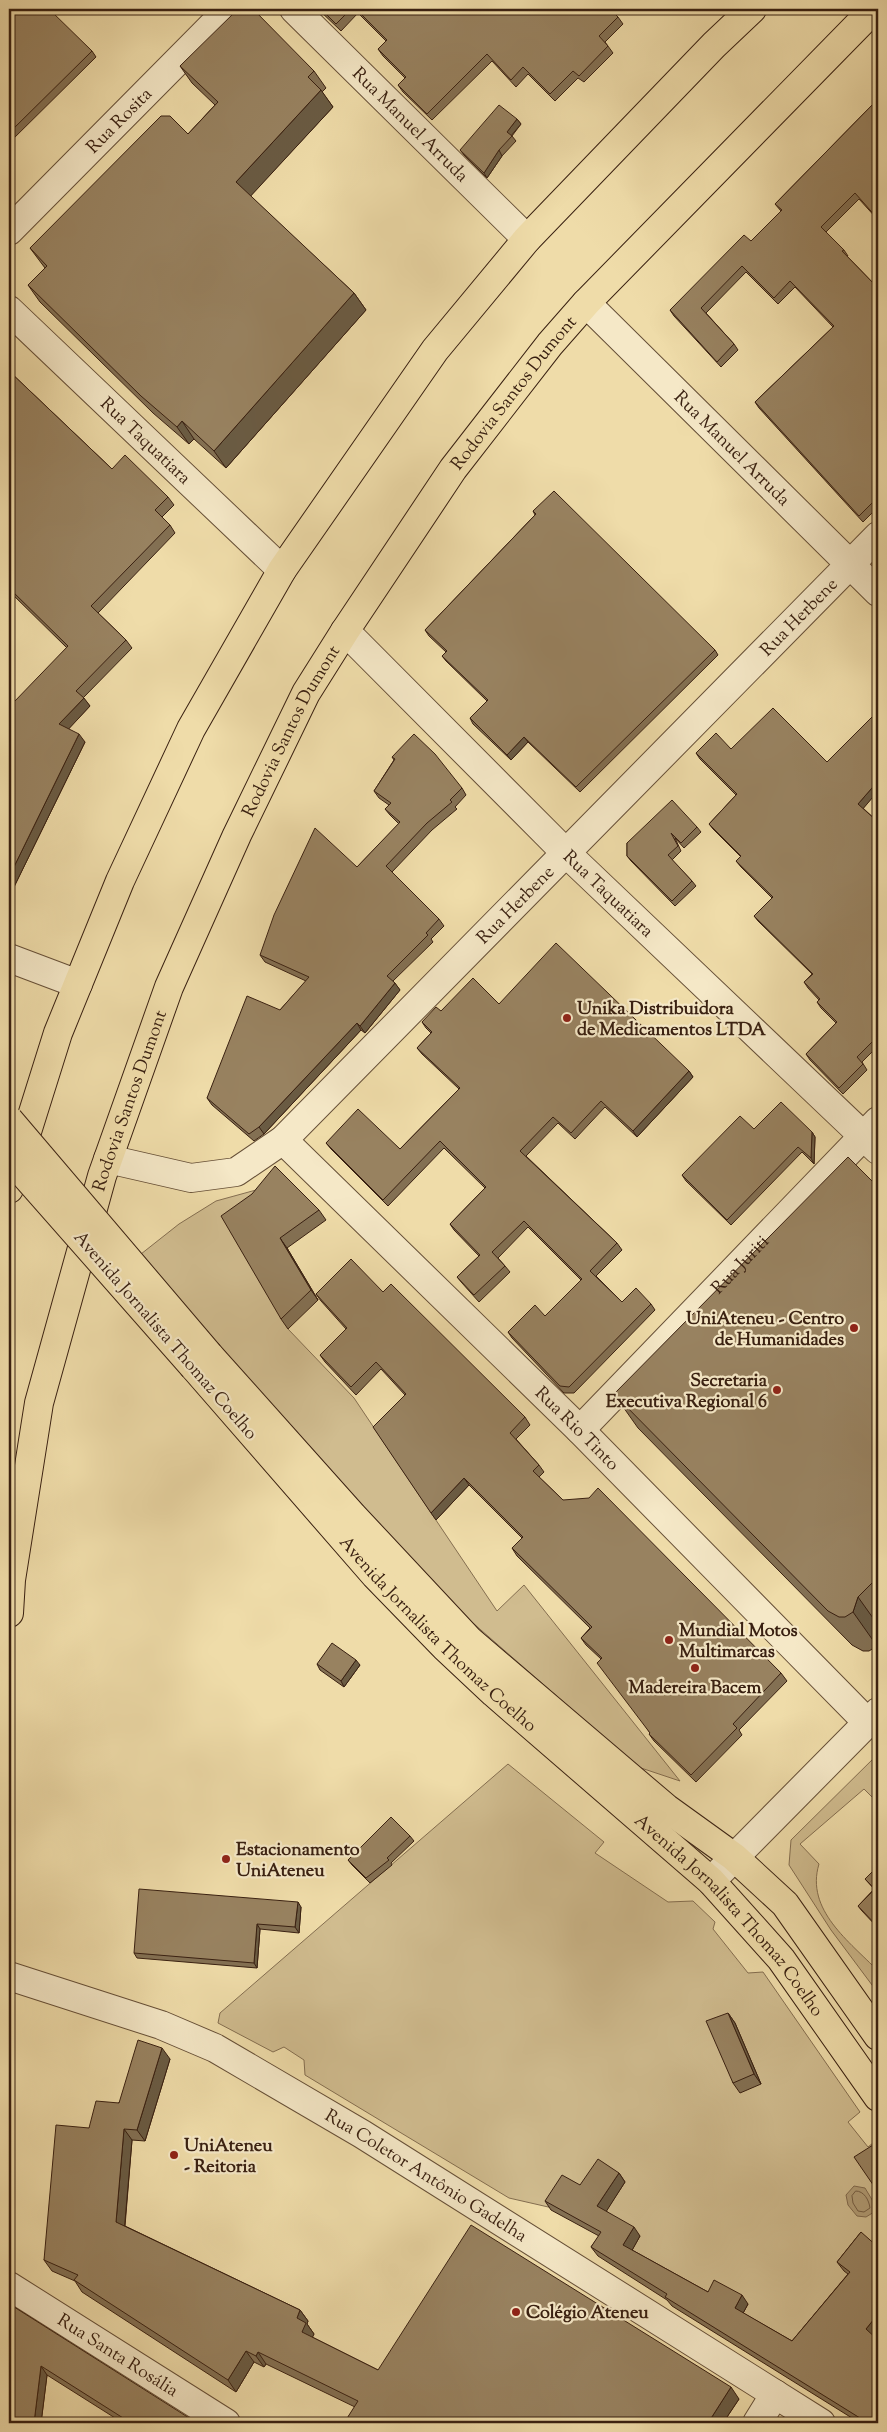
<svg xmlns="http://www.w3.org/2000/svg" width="887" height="2432" font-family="'Sorts Mill Goudy',serif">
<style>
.green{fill:#d0bc8f;stroke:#846e50}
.water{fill:#b19c75;stroke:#816a4d}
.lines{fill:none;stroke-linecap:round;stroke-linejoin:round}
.shore{stroke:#755e43;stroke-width:1}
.minor-casing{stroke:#664f37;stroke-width:30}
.primary-casing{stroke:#392011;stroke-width:30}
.trunk-casing{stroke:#392011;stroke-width:30}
.minor{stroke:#f5e8c7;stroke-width:28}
.primary{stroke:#efdca9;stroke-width:28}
.trunk{stroke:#efdca9;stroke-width:28}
.primary-bridge-casing{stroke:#392011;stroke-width:30;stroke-linecap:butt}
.primary-bridge{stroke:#efdca9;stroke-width:28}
.wall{fill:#837053;stroke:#392011}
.shaded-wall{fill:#6a5b43;stroke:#392011}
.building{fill:#988260;stroke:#392011}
.poi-dot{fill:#8f2418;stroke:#f5e8c7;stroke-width:2}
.labels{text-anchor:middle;stroke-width:4.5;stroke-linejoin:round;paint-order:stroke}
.street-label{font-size:18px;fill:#392011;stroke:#f5e8c7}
.poi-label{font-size:18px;font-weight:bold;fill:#392011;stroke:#f5e8c7;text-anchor:start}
</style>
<rect width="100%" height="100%" fill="#efdca9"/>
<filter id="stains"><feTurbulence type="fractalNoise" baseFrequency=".004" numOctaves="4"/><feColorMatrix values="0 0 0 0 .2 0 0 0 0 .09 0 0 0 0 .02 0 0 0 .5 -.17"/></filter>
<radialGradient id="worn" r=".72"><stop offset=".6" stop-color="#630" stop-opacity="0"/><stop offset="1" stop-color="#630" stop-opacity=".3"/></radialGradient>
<!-- green -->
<path class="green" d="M256,1190L228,1226L288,1329L354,1398L497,1611L524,1585L680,1781L638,1767L442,1596L354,1502L141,1254L179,1224L216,1201Z
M878,1754V1774L875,1778L878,1783V1803L864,1789L800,1844L819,1864C805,1910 850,1942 878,1971V1993L831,1930L789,1865L791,1840Z
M508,1764L604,1842L595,1853L668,1902L693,1901L715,1922L713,1929L748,1973L763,1972L860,2112L848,2122L868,2147L878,2139V2391L557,2209L509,2198L305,2075L304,2060L284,2047L273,2052L218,2023L220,2013Z"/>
<!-- water -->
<path class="water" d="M854,2186L865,2188L874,2203V2212L866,2217L857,2216L848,2205L846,2195Z"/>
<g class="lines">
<!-- shore -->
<path class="shore" d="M856,2191C864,2191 869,2200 870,2208L864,2212L858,2211L853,2203L852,2196Z"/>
<defs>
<g id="minor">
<path id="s1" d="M294,9L527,239"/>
<path id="s2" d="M9,231L229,9"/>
<path id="s3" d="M586,303L878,592"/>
<path id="s4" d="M9,310L282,570"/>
<path id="s5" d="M345,631L565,852L878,1150"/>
<path d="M9,958L78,984"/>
<path id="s6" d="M283,1140L580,1430L868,1723"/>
<path id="s7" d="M108,1159L191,1178L236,1172L283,1140L878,536"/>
<path id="s8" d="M580,1430L878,1121"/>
<path d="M711,1881L878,1712"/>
<path id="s9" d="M9,1976L161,2025L215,2048L362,2134L821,2423"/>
<path id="s10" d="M9,2286L226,2423"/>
<path d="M757,2423L775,2394"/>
</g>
<g id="primary">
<path d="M209,1355L353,1516L470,1641L666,1808L734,1857L785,1904L878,2036"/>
<path id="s11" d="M194,1367L375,1575L445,1647L494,1693L711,1881L781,1959L878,2097"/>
</g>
<g id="trunk">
<path d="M9,1189L58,1033L120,881L191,729L282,570L435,350L527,239L714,45L752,9"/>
<path id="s12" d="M9,1613L11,1580L39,1403L102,1176L169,987L237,835L306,693L345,631L453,469L550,344L586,303L874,9"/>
</g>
</defs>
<!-- minor casing -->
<use href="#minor" class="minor-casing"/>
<!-- primary casing -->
<use href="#primary" class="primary-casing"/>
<!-- trunk casing -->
<use href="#trunk" class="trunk-casing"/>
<!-- minor -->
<use href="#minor" class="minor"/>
<!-- primary -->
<use href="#primary" class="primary"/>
<!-- trunk -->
<use href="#trunk" class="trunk"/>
<defs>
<path id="primary-bridge" d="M9,1120L209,1355
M9,1157L194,1367"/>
</defs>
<!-- primary-bridge casing -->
<use href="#primary-bridge" class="primary-bridge-casing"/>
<!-- primary-bridge -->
<use href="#primary-bridge" class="primary-bridge"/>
</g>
<!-- wall -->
<path class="wall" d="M9,9L92,51L96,57L9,143Z
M318,9H610L618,17L623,24L605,42L613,53L584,82L578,78L555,101L528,74L516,87L492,61L432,120L403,92L398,85L405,78L383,56L378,49L386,41L358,13L341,31Z
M180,66L314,71L326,88L322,92L333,107L250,196L354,293L366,310L226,468L194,439L189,444L153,413L40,302L28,285L45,268L30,248L188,134L215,105L192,83Z
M878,99V220L859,199L826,232L844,250L848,256H847L875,285L878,282V507L863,522L759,408L755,402L833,327L795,287L778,304L746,272L706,313L734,344L738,350L721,367L674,316L670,310L751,241L781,211L775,204Z
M517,119L521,124L512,136L516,141L502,156L487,178L464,155L460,150Z
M9,371L112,469L168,497L174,505L162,517L170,525L175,533L98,613L126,640L132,648L83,698L90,706L68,729L85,742L12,891L9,890V712L67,648L9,591Z
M533,511L715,650L718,655L580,792L528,742L511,760L473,724L470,718L487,701L446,661L442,656L446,652L429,636L425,630L535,515Z
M878,711V791L863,808L878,822V1046L862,1062L867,1070L843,1094L810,1060L806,1054L836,1023L821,1008L817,1002L819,1000L808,988L804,982L812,974L758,921L754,916L772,898L741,867L736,861L741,857L713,829L709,824L736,795L700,759L696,753L731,749L827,762Z
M392,757L462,788L466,795L455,807L457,809L432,830L392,872L439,919L444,926L431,939L433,942L393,981L400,990L365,1033L361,1030L264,1134L254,1141L212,1105L207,1098L280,1010L306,981L265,962L260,955L357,867L399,824L390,815L385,809L389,805L379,798L374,791L394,760Z
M697,827L701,832L684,848L675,838L681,851L672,860L692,881L696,886L675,906L631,861L627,856V843Z
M499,1004L689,1071L693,1077L637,1137L605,1107L575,1139L558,1123L526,1156L617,1243L622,1250L596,1276L622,1302L651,1304L655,1310L574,1393H564L512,1338L508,1332L545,1316L581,1280L528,1227L498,1258L505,1266L510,1272L479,1302L462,1283L457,1277L479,1256L454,1230L450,1224L485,1188L444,1148L388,1206L331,1149L326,1143L400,1149L459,1089L422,1054L417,1048L431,1033L426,1028L422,1022L441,1011Z
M754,1129L812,1132L815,1137L814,1164L802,1152L731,1225L686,1181L682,1175Z
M878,1187V1643L877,1646L869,1651H863L852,1645L638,1428L614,1394Z
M252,1194L319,1210L326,1220L287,1248L318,1300L288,1329L281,1319Z
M383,1292L525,1417L530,1425L516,1439L539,1465L544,1472L539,1477L563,1500L781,1673L787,1681L739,1730L742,1735L696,1782L654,1741L649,1734L650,1733L601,1659L586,1645L581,1638L590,1628L517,1556L512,1548L522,1538L469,1485L436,1520L405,1395L381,1369L356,1395L325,1362L320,1355L346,1329L321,1301L316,1294Z
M317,1664L360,1665L344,1687L320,1670Z
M410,1836L414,1841L391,1863L392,1865L370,1883L352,1865L348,1860Z
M878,1866V1928L862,1911L858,1906L874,1889L865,1879Z
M301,1907L299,1933L260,1929L257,1968L137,1958L134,1953Z
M728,2013L735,2023L761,2084L740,2093L733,2083Z
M170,2059L145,2141L132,2140L125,2226L300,2310L308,2321L307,2324L314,2334L312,2337L378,2370L739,2399L723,2423H344L355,2407L266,2364L264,2367L254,2362L236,2392L82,2292L75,2281L52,2271L44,2260L89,2128Z
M619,2173L625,2182L606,2211L640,2236L632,2250L708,2292L748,2304L743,2313L792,2341L848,2274L844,2271L837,2262L861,2232L878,2330L874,2336L878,2423H860L672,2306L667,2300L598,2256L591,2247L599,2236L551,2210L545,2201L580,2185Z
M9,2328L197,2423H123L47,2375L41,2423H9Z"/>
<!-- shaded-wall -->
<path class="shaded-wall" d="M321,90L333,107L248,199L236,182Z
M517,119L521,124L510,137L507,132Z
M499,150L502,156L487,178L484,173Z
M354,293L366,310L226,468L214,451Z
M182,421L194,439L189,444L177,427Z
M84,698L90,706L65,733L59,724Z
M79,734L85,742L12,891L9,887V877Z
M524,737L528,742L511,760L507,755Z
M878,781V791L862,810L858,804Z
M395,983L400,990L365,1033L360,1026Z
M357,1023L361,1030L264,1134L259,1127Z
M689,1071L693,1077L637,1137L633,1131Z
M812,1132L815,1137L814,1164L811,1158Z
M280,1238L287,1248L318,1300L311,1290Z
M464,1478L469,1485L436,1520L431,1513Z
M858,1597L878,1625V1643L877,1646L853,1612Z
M356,1660L360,1665L344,1687L341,1681Z
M298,1902L301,1907L299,1933L295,1927Z
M257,1924L260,1929L257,1968L254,1963Z
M728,2013L735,2023L761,2084L754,2074Z
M162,2048L170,2059L145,2141L137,2130Z
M124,2129L132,2140L124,2233L116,2222Z
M619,2173L625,2182L604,2215L597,2206Z
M634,2227L640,2236L630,2254L623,2245Z
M742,2295L748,2304L741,2317L735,2308Z
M300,2310L308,2321L307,2324L314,2334L310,2343L302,2332L297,2318Z
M878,2314V2330L872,2338L866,2329Z
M246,2351L254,2362L236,2392L228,2380Z
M258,2352L266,2364L264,2367L256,2356Z
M41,2366L47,2375L41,2423H34Z
M731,2387L739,2399L723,2423H708Z"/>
<!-- building -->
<path class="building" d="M9,9H49L92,51L9,133Z
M238,9H253L314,71L308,77L321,90L236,182L354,293L214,451L182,421L177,427L141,396L28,285L47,266L30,248L161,116H170L188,134L218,102L180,66Z
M321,9H351L336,24Z
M356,9H610L618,17L599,36L608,46L579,76L573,71L550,94L523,67L511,80L487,54L427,114L398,85L406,77L378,49L387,40Z
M878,99V219L855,193L821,227L844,250L842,251L875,285L878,282V365L875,368L878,372V497L859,516L755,402L834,326L790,281L774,298L742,266L701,308L734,344L717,362L670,310L744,235L751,241L782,210L775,204Z
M499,105L517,119L507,132L512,136L499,150L484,173L460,150Z
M9,371L112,469L125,455L168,497L155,510L170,525L91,606L126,640L76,691L84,698L59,724L79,734L9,877V712L13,703L68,646L9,588Z
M554,491L715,650L576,787L524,737L507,755L470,718L488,700L442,656L447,651L425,630L536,514L533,511Z
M773,708L827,762L878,711V781L858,804L878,822V1036L857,1057L863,1064L839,1088L806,1054L837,1022L817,1002L820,999L804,982L813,974L754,916L773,897L736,861L741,856L709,824L737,794L696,753L716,733L731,749Z
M414,734L435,754L462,788L450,800L452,802L427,823L386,866L439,919L426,933L428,935L387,976L395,983L360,1026L357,1023L259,1127L249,1134L207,1098L247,996L280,1010L309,977L260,955L274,915L315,828L357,867L400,822L385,809L391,803L374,791L395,759L392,757Z
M672,800L697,827L681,843L671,833L678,846L668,855L692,881L672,901L627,856V843Z
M556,943L689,1071L633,1131L601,1101L571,1133L553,1117L520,1151L617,1243L590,1271L622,1302L636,1288L651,1304L569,1387L560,1386L508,1332L535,1305L545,1316L582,1279L524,1221L492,1252L505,1266L474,1295L457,1277L480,1255L450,1224L486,1187L440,1141L383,1200L326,1143L358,1109L400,1149L460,1088L417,1048L432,1032L422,1022L436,1007L441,1011L473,978L499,1004Z
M781,1102L812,1132L811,1158L798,1147L727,1220L682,1175L740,1116L754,1129Z
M848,1157L878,1187V1577L858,1597L853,1612L845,1617H839L828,1611L614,1394Z
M275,1166L319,1210L280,1238L311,1290L281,1319L221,1216L252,1194Z
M351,1259L383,1292L391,1284L525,1417L510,1433L539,1465L533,1471L563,1500L589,1498L598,1488L781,1673L733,1724L737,1728L691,1775L649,1734L650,1733L597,1663L602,1658L581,1638L592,1627L512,1548L523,1537L464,1478L431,1513L373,1427L406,1394L376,1362L351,1387L320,1355L347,1328L316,1294Z
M332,1643L356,1660L341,1681L317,1664Z
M391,1817L410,1836L387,1858L389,1860L366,1878L348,1860Z
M878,1866V1927L858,1906L875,1889L865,1879Z
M139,1889L298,1902L295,1927L257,1924L254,1963L134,1953Z
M728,2013L754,2074L733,2083L706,2021Z
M138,2040L162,2048L137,2130L124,2129L116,2222L300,2310L297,2318L306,2323L302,2332L378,2370L471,2225L731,2387L708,2423H344L358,2401L258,2352L256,2356L246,2351L228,2380L74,2280L78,2275L44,2260L56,2125L89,2128L96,2101L119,2103Z
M873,2145L878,2152V2192L854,2157Z
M598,2159L619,2173L597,2206L634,2227L623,2245L708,2292L714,2280L742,2295L735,2308L792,2341L850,2272L837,2262L861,2232L878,2247V2314L866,2329L878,2340V2423H868L665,2297L667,2294L591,2247L601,2232L545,2201L562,2175L580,2185Z
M11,2305L197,2423H131L41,2366L34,2423H9V2328Z"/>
<!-- markers -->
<g class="poi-dot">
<circle cx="567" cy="1018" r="5"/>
<circle cx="854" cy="1328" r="5"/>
<circle cx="777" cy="1390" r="5"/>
<circle cx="669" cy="1640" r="5"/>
<circle cx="695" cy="1668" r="5"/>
<circle cx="226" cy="1859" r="5"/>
<circle cx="174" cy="2155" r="5"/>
<circle cx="516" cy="2312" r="5"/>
</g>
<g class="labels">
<!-- street labels -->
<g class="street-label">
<text dy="6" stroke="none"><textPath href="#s2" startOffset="156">Rua Rosita</textPath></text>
<text dy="6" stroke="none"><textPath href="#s1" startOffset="164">Rua Manuel Arruda</textPath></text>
<text dy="6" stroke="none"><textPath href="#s12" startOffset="1338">Rodovia Santos Dumont</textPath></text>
<text dy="6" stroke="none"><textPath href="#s4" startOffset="189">Rua Taquatiara</textPath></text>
<text dy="6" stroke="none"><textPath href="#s3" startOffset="206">Rua Manuel Arruda</textPath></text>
<text dy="6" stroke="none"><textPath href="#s7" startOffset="922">Rua Herbene</textPath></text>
<text dy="6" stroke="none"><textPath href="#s12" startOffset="932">Rodovia Santos Dumont</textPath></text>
<text dy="6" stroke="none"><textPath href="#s5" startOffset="372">Rua Taquatiara</textPath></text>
<text dy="6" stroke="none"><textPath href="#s7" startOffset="518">Rua Herbene</textPath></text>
<text dy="6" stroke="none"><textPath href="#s12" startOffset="528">Rodovia Santos Dumont</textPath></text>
<text dy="6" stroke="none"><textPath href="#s8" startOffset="230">Rua Juriti</textPath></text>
<text transform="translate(166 1335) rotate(49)" y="6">Avenida Jornalista Thomaz Coelho</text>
<text dy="6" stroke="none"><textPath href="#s6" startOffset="412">Rua Rio Tinto</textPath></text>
<text dy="6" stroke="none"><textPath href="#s11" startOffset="362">Avenida Jornalista Thomaz Coelho</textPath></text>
<text dy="6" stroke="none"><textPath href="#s11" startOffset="768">Avenida Jornalista Thomaz Coelho</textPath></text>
<text dy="6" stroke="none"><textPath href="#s9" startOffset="465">Rua Coletor Antônio Gadelha</textPath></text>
<text dy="6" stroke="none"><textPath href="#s10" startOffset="129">Rua Santa Rosália</textPath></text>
</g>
<!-- poi labels -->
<g class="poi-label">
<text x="577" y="1014">Unika Distribuidora<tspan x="577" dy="21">de Medicamentos LTDA</tspan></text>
<text x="844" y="1324" text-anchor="end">UniAteneu - Centro<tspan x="844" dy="21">de Humanidades</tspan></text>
<text x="767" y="1386" text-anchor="end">Secretaria<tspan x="767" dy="21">Executiva Regional 6</tspan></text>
<text x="679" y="1636">Mundial Motos<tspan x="679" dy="21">Multimarcas</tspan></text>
<text x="695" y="1693" text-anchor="middle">Madereira Bacem</text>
<text x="236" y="1855">Estacionamento<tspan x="236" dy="21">UniAteneu</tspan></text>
<text x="184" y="2151">UniAteneu<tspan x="184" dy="21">- Reitoria</tspan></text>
<text x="526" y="2318">Colégio Ateneu</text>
</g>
</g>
<!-- margin -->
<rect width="887" height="2432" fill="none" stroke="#efdca9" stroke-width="30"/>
<rect x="10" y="10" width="867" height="2412" fill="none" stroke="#392011" stroke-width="2.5"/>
<rect x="15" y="15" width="857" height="2402" fill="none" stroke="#392011"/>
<rect width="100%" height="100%" filter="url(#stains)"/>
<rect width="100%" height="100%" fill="url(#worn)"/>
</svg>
